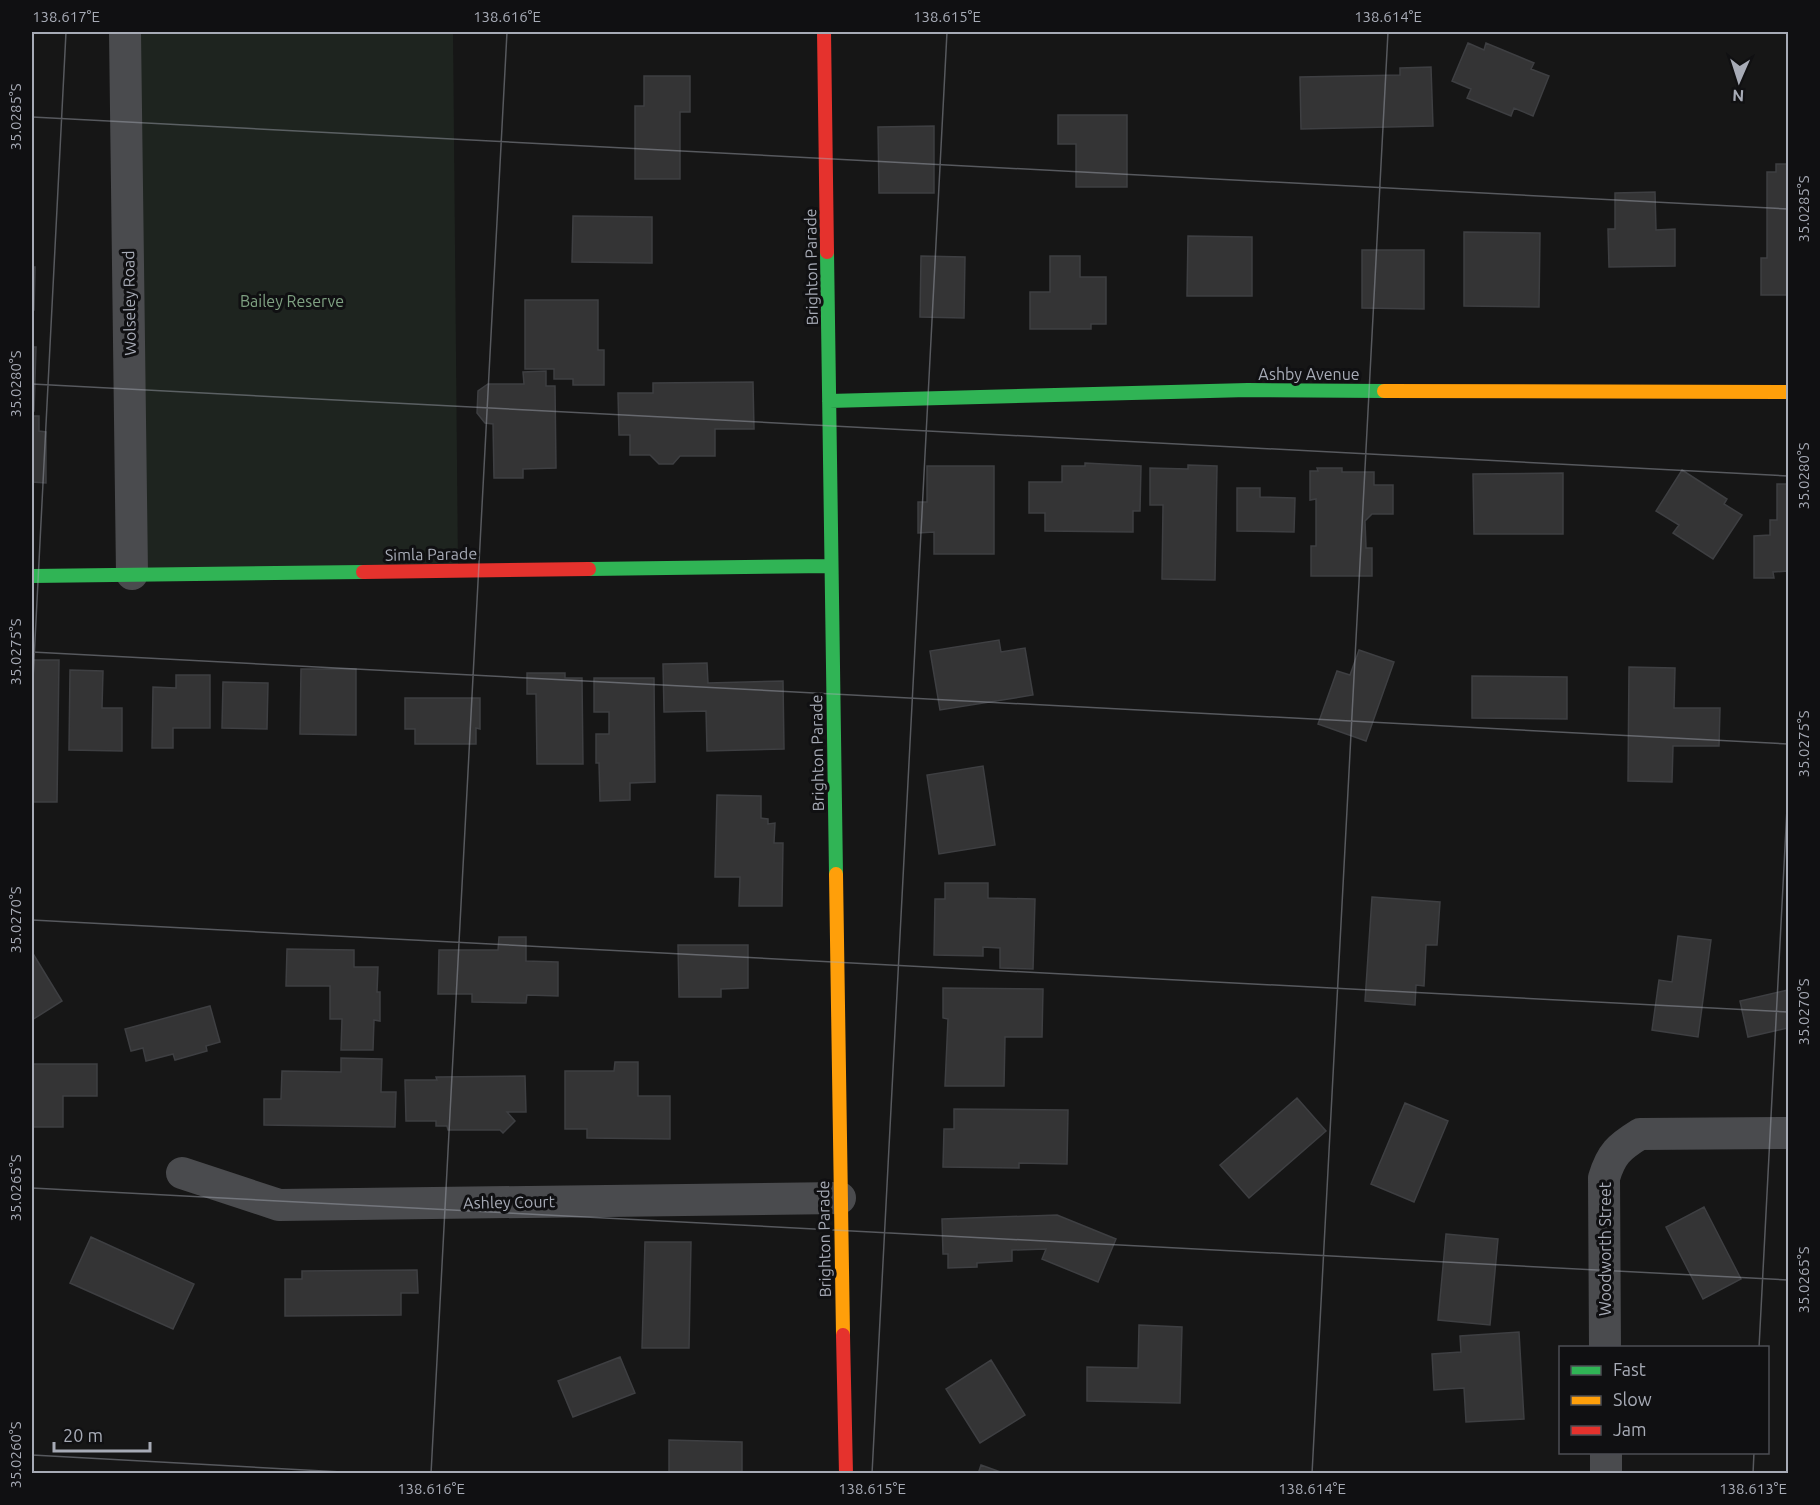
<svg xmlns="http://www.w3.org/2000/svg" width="1820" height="1505" font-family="Ubuntu,sans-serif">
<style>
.green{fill:#1e241f}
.building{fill:#343435;stroke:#3e3f42;stroke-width:1.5}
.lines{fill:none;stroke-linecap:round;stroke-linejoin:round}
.street{stroke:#4a4b4e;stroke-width:32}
.fast{stroke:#30b455;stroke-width:14}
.slow{stroke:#ff9f0a;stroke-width:14}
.jam{stroke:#e5322d;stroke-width:14}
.ticks{fill:none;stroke:#a7abb6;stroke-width:1.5;stroke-opacity:0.45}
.labels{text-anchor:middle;stroke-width:6;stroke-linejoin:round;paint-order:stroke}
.street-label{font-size:16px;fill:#a7abb6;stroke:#101012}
.park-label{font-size:16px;fill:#7fa182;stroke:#101012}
.neatline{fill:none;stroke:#a7abb6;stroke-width:2}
.ticks-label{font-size:15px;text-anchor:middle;fill:#a7abb6}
</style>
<rect width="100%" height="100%" fill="#161616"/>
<!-- green -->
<path class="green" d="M125,32H453L458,570L132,574Z"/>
<!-- building -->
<path class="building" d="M1468,43L1484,50L1486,43L1534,63L1531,69L1549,76L1533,116L1514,108L1511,116L1467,98L1471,89L1452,81Z
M1431,67L1433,126L1301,129L1300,77L1400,75V68Z
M644,76H690V112H680V179H635V106H644Z
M1058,115H1127V187H1076V144H1058Z
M934,126V193H879L878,127Z
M1776,164H1788V309H1787V295H1761V258H1767V172H1776Z
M1655,192L1656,230L1675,229V266L1609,267L1608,229H1615V193Z
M573,216L652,217V263L572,262Z
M1464,232L1540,233L1539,307L1464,306Z
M1188,236L1252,237V296H1187Z
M1362,250H1424V309L1362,308Z
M921,256L965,257L964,318L920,317Z
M1050,256H1080V277H1106V324H1091V329H1030V292H1050Z
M32,267H35L34,310H32Z
M525,300H598V350H604V385H573V379H554V369H525Z
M32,347H36L34,411H32Z
M546,371V386H555L556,468L523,469V478H494L493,424L485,423L477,413L478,391L488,384H524L523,372Z
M753,382L754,429H715V456H680L673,464H659L650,455H630V435H619L618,393H653V383Z
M32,416H39V431L46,432V483L32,482Z
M1085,463L1141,466L1140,511H1133V532L1045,531V513H1029V482H1062V466H1085Z
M1188,465L1217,466L1215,580L1162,579L1163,505H1150V468L1188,469Z
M927,466H994V554H934V532L918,533V502H927Z
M1317,468H1342V472H1374V485H1393V514H1372L1365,521L1366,548H1372V576H1311V546H1316V499L1310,500V471H1318Z
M1682,470L1727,499L1724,504L1742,515L1713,559L1673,533L1679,525L1656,511Z
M1563,473V534H1474L1473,474Z
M1777,484H1788V571L1773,572L1774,578H1754V536L1770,535V520H1777Z
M1237,488H1260V497L1295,498L1294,532L1237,531Z
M999,640L1001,652L1025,648L1033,695L940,710L930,651Z
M1359,650L1394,662L1366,741L1318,724L1337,671L1350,675Z
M32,660H59L57,802H32Z
M707,663L708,683L783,681L784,749L707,751L706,711L664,712L663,664Z
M1629,667L1675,668L1674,708H1720L1719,746H1673L1672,782L1628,781Z
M301,669H356V735L300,734Z
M70,670L103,671L102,708H122V751L69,750Z
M527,673H565V678H582L583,764H537L536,694H527Z
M176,675H210V728H173V748H152L153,687L176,688Z
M1472,676L1567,677V719L1472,718Z
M594,678H654L655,782L630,783V800L600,801L599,763H596V734H609V712H594Z
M223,682L268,683L267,729L222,728Z
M405,698H480V729L476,728V744H415V729H405Z
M983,766L995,845L939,854L927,775Z
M717,795L761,796V818L768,819V824L775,823L774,843H783L782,906H739L740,877H715Z
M945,883H988V898L1035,899L1033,969L1000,968V948L983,947V956L934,955L935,899H945Z
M1372,897L1440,902L1437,945H1426L1424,986L1416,985L1415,1005L1365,1001Z
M1678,936L1711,940L1698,1037L1652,1030L1659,980L1672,982Z
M499,937H526V961L558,962V996L527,995L526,1003L472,1002V994H438L439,950H498Z
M678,945H748V988L721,989V997H679Z
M287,949L354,950V967H378L377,992H380V1021L374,1020L373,1050H341L342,1019H330V986H286Z
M32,952L62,1001L32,1020Z
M943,988L1043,989L1042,1037H1005L1004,1086H945L948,1019L943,1018Z
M1788,990V1028L1748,1037L1740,1001Z
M210,1006L220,1042L206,1046L207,1051L175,1060L173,1054L146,1061L143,1048L131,1051L125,1029Z
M341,1058L382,1059L381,1092H396L395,1127L264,1125V1099H281L282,1071L341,1072Z
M615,1062H638V1096H670V1139L587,1138V1129H565V1071H614Z
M32,1064H97V1096H63V1127H32Z
M525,1076L526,1112H507L515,1121L503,1133L500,1130H448L447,1126H436V1121H406L405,1080H437L436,1077Z
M1297,1098L1326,1131L1249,1198L1220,1165Z
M1405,1103L1448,1121L1414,1202L1371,1184Z
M954,1109L1068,1110L1067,1164L1019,1163V1168L943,1167L944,1129H954Z
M1704,1207L1741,1279L1703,1299L1666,1227Z
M1057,1215L1116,1239L1098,1282L1042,1259L1046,1249L1012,1250V1261L977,1263V1267L948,1268V1254H943L942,1219Z
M1446,1234L1498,1239L1490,1325L1438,1320Z
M91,1237L194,1284L173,1329L70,1283Z
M645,1242H691L689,1348H642Z
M417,1270L418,1293H401V1315L285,1316V1279H302V1271Z
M1139,1325L1182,1327L1180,1403L1087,1401V1367L1138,1368Z
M1519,1332L1524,1419L1466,1422L1464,1388L1434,1390L1432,1354L1461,1352L1460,1336Z
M620,1357L635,1393L573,1417L558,1381Z
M991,1360L1025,1415L980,1443L946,1389Z
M669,1440L742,1442V1474H669Z
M981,1465L1006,1474H978Z"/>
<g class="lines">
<!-- street -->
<path class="street" d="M125,32L132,574
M182,1173L279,1205L840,1198
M1605,1348L1604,1178C1611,1154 1619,1147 1640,1134L1788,1133
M1606,1452V1474"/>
<!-- fast -->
<path class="fast" d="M827,252L836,874
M829,401L1248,390L1384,391
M589,569L831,566
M32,576L363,572"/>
<!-- slow -->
<path class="slow" d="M1384,391L1788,392
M836,874L843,1335"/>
<!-- jam -->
<path class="jam" d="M824,32L827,252
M363,572L589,569
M843,1335L846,1474"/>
</g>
<!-- ticks -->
<path class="ticks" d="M32,117L1788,209M32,384L1788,476M32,652L1788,744M32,699L66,32M32,920L1788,1012M32,1188L1788,1280M1759,1348L1788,789M32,1455L379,1474M431,1474L507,32M872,1474L947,32M1312,1474L1388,32M1753,1474L1754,1452"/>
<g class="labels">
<!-- street labels -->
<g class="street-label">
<text transform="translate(811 267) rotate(-91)" y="6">Brighton Parade</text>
<text transform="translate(129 303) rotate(-91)" y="6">Wolseley Road</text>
<text x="1309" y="380">Ashby Avenue</text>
<text transform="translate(431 554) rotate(-1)" y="6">Simla Parade</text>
<text transform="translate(817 753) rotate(-91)" y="6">Brighton Parade</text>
<text transform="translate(509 1202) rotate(-1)" y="6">Ashley Court</text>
<text transform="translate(824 1239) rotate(-91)" y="6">Brighton Parade</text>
<text transform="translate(1605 1249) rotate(-90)" y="6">Woodworth Street</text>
</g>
<!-- park labels -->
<g class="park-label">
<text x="292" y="307">Bailey Reserve</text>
</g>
</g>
<!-- border -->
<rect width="1820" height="1505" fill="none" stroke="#101012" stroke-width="66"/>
<!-- legend -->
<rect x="1559" y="1346" width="210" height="108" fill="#101012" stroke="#4c4e54" stroke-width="1.5"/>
<rect x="1571" y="1366" width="30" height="9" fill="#30b455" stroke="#4c4e54" stroke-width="1.5"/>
<text x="1613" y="1376" font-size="18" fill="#a7abb6">Fast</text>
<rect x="1571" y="1396" width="30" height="9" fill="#ff9f0a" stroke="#4c4e54" stroke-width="1.5"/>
<text x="1613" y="1406" font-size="18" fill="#a7abb6">Slow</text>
<rect x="1571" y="1426" width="30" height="9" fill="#e5322d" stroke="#4c4e54" stroke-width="1.5"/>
<text x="1613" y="1436" font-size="18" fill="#a7abb6">Jam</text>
<!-- north arrow -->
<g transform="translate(1739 81) rotate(183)" stroke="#101012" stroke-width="4.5" paint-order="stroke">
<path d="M0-4.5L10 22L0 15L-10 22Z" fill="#a7abb6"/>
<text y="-9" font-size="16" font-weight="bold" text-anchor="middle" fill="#a7abb6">N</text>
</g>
<!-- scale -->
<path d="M54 1442v9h96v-9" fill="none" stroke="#a7abb6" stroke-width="3"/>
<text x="63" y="1442" font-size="18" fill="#a7abb6" stroke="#101012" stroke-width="4.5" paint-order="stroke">20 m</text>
<rect x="33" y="33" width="1754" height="1439" class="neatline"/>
<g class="ticks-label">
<text x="66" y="22">138.617°E</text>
<text x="507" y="22">138.616°E</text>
<text x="947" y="22">138.615°E</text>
<text x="1388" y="22">138.614°E</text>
<text transform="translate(16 117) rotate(-90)" y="5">35.0285°S</text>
<text transform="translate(1804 209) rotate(-90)" y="5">35.0285°S</text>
<text transform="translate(16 384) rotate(-90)" y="5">35.0280°S</text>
<text transform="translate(1804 476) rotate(-90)" y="5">35.0280°S</text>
<text transform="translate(16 652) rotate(-90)" y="5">35.0275°S</text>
<text transform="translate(1804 744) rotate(-90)" y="5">35.0275°S</text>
<text transform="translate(16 920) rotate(-90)" y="5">35.0270°S</text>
<text transform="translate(1804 1012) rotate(-90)" y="5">35.0270°S</text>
<text transform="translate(16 1188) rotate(-90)" y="5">35.0265°S</text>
<text transform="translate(1804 1280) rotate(-90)" y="5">35.0265°S</text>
<text transform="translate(16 1455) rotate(-90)" y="5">35.0260°S</text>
<text x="431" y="1494">138.616°E</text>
<text x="872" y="1494">138.615°E</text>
<text x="1312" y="1494">138.614°E</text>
<text x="1753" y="1494">138.613°E</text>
</g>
</svg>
